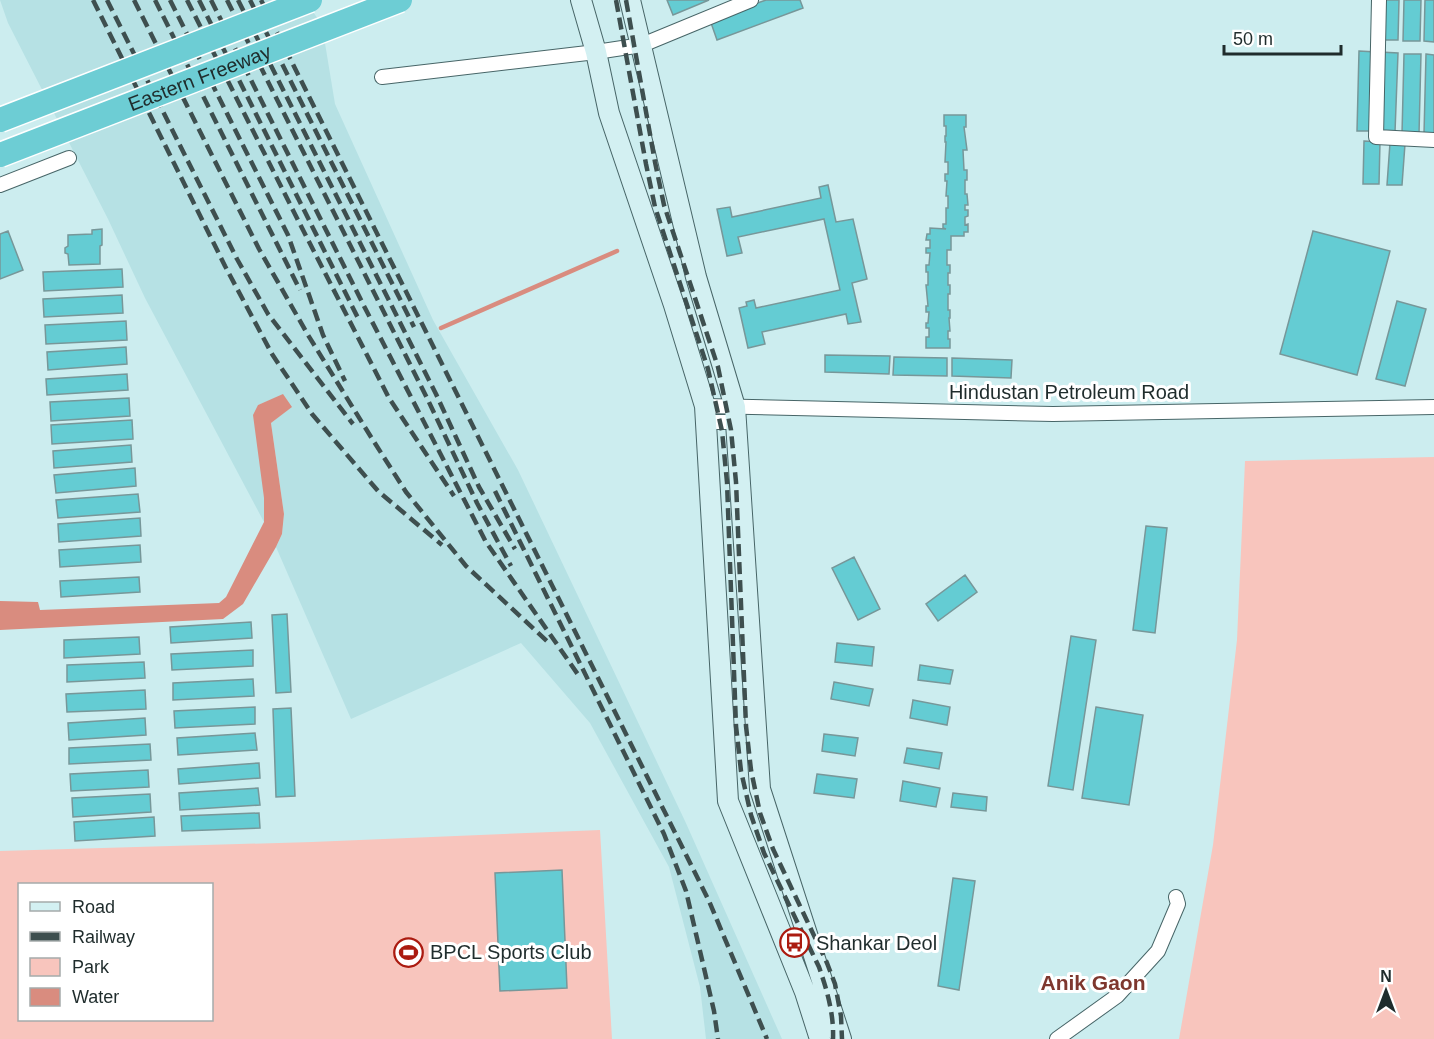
<svg xmlns="http://www.w3.org/2000/svg" width="1434" height="1039" font-family="Arial,sans-serif">
<style>
.built{fill:#b6e1e4}
.green{fill:#f8c5bd;fill-rule:evenodd}
.water{fill:#d98c7f}
.lines{fill:none;stroke-linecap:round;stroke-linejoin:round}
.stream{stroke:#d98c7f;stroke-width:4.5}
.building{fill:#64ccd3;stroke:#779799;stroke-width:1.5}
.street-casing{stroke:#476567;stroke-width:16}
.secondary-casing{stroke:#476567;stroke-width:22}
.street{stroke:#fff;stroke-width:14}
.secondary{stroke:#d3f0f2;stroke-width:20}
.rail{stroke:#3e4f4f;stroke-width:4.5;stroke-dasharray:12 6;stroke-linecap:butt}
.highway-bridge-casing{stroke:#fff;stroke-width:27;stroke-linecap:butt}
.highway-bridge{stroke:#6dcdd4;stroke-width:24}
.labels{text-anchor:middle;stroke-width:6;stroke-linejoin:round;paint-order:stroke}
.street-label{font-size:20px;fill:#1f2c2c;stroke:#fff}
.poi-label{font-size:20px;fill:#1f2c2c;stroke:#fff;text-anchor:start}
.neighbourhood-label{font-size:21px;font-weight:bold;fill:#7e372e;stroke:#fff}
</style>
<rect width="100%" height="100%" fill="#ccedef"/>
<!-- built -->
<path class="built" d="M0,0H305L322,25L335,104L433,320L518,470L685,821L782,1039H706L700,987L669,867L590,723L521,643L351,719L276,547L282,534L284,514L271,423L291,407L283,395L258,405L264,498V522L145,298L108,219L8,23Z"/>
<!-- green -->
<path class="green" d="M1434,457V1039H1179L1213,845L1237,640L1245,461Z
M600,830L612,1039H0V851L312,842ZM20,884H212V1020H20Z"/>
<!-- water -->
<path class="water" d="M283,394L292,407L271,423L284,514L282,534L276,547L243,604L223,619L0,630V601L38,602L40,610L219,603L226,597L264,522V498L253,415L258,405Z"/>
<g class="lines">
<!-- stream -->
<path class="stream" d="M441,328L617,251"/>
</g>
<!-- building -->
<path class="building" d="M667,0H709L673,15Z
M766,0H800L803,8L717,40L710,20Z
M1382,0H1399L1398,40H1381Z
M1404,0H1421L1420,41H1403Z
M1425,0H1434V42L1424,41Z
M1359,51L1376,52L1374,131H1357Z
M1380,52L1398,53L1395,132H1378Z
M1404,54H1421L1419,134H1402Z
M1426,54L1434,55V134H1424Z
M944,115H966V127H964L967,150H963L964,170H967V180H965V194H967L968,205H965V210H968V216L965,217V225L968,224V232H964V236H951V250H947V265H950V273H948V285H950V294H948V310H950V318H949L950,331H948V339H950V348H926V337H929V328H926V323H928L929,312H926V306H928L926,285H928V272H926V265H929L930,253H926V248H930V240H926L927,234H930V228L946,229L943,228V224H946V208H948V196H946L947,181H945V174H948V162H945L946,142H945V136H946V126H944Z
M1364,141L1380,142L1379,184H1363Z
M1390,143L1405,144L1402,185H1387Z
M828,185L836,222L853,219L867,279L852,283L861,322L848,324L846,314L762,332L765,344L748,348L739,308L747,306L746,302L754,300L756,308L840,290L824,219L738,237L742,253L727,256L717,209L730,207L732,217L821,198L819,187Z
M102,229V245L100,246V264L69,265L68,254L65,253V248L68,246V235L92,234V230Z
M8,231L23,270L0,279V234Z
M1313,231L1390,251L1357,375L1280,354Z
M122,269L123,287L44,291L43,272Z
M122,295L123,313L44,317L43,299Z
M1397,301L1426,309L1405,386L1376,379Z
M126,321L127,340L46,344L45,325Z
M126,347L127,364L48,370L47,352Z
M825,355L890,356L889,374L825,372Z
M894,357L947,358V376L893,375Z
M952,358L1012,360L1011,378L952,376Z
M127,374L128,390L47,395L46,379Z
M129,398L130,416L51,421L50,402Z
M132,420L133,439L52,444L51,425Z
M131,445L132,462L54,468L53,451Z
M135,468L136,486L56,493L54,475Z
M138,494L140,512L58,518L56,500Z
M140,518L141,536L59,542L58,524Z
M1146,526L1167,528L1155,633L1133,630Z
M140,545L141,562L60,567L59,550Z
M854,557L880,609L858,620L832,568Z
M965,575L977,592L938,621L926,604Z
M139,577L140,592L61,597L60,581Z
M287,614L291,692L276,693L272,615Z
M251,622L252,638L171,643L170,627Z
M1071,636L1096,640L1073,790L1048,786Z
M139,637L140,654L64,658V640Z
M837,643L874,647L872,666L835,662Z
M253,650V666L172,670L171,654Z
M144,662L145,678L67,682V665Z
M920,665L953,670L950,684L918,680Z
M253,679L254,696L173,700V683Z
M834,682L873,689L869,706L831,699Z
M145,690L146,709L67,712L66,694Z
M913,700L950,707L947,725L910,718Z
M255,707V724L175,728L174,711Z
M1096,707L1143,715L1129,805L1082,798Z
M291,708L295,796L276,797L273,709Z
M145,718L146,735L69,740L68,723Z
M255,733L257,750L178,755L177,738Z
M824,734L858,738L855,756L822,751Z
M150,744L151,760L69,764V748Z
M907,748L942,753L939,769L904,763Z
M259,763L260,778L179,784L178,769Z
M148,770L149,787L71,791L70,774Z
M817,774L857,779L854,798L814,793Z
M903,781L940,788L936,807L900,801Z
M258,788L260,805L180,810L179,793Z
M953,793L987,797L986,811L951,807Z
M150,794L151,812L73,817L72,798Z
M259,813L260,828L182,831L181,816Z
M154,817L155,836L75,841L74,822Z
M562,870L567,988L500,991L495,873Z
M953,878L975,881L959,990L938,986Z"/>
<g class="lines">
<defs>
<path id="street" d="M1379,0L1376,137L1434,140
M382,77L596,52L642,45L751,0
M0,185L69,158
M705,406L1053,414L1434,407
M706,422H736
M1057,1039L1117,996L1158,951L1178,904L1176,897"/>
<path id="secondary" d="M581,0L596,52L609,113L674,305L705,406L728,801L805,992L820,1039
M630,0L696,277L735,407L760,789L841,1039"/>
</defs>
<!-- street casing -->
<use href="#street" class="street-casing"/>
<!-- secondary casing -->
<use href="#secondary" class="secondary-casing"/>
<!-- street -->
<use href="#street" class="street"/>
<!-- secondary -->
<use href="#secondary" class="secondary"/>
<!-- rail -->
<path class="rail" d="M93,0L225,266L272,354L312,414L378,491L442,545
M107,0L237,259L268,314L353,424
M134,0L259,249L308,335L371,437L406,492L466,566L549,643
M155,0L300,290
M170,0L288,235L323,335L345,381
M187,0L302,228L389,398L454,496
M199,0L360,322
M211,0L365,308L486,542L579,676
M227,0L427,398L477,503L511,566
M238,0L436,394L479,487L515,549
M250,0L414,327
M261,0L709,901L767,1039
M616,0L646,164L655,207L708,369L722,431L727,482L736,726L741,771L751,815L764,853L819,967C827,990 834,1014 833,1039
M626,0L655,162L664,205L718,367L731,430L736,482L746,726L751,770L760,813L773,849L827,963L835,984L841,1016L842,1039
M495,491L664,834L686,891L714,1011L718,1039"/>
<defs>
<g id="highway-bridge">
<path d="M0,120L310,0"/>
<path id="s1" d="M0,155L400,0"/>
</g>
</defs>
<!-- highway-bridge casing -->
<use href="#highway-bridge" class="highway-bridge-casing"/>
<!-- highway-bridge -->
<use href="#highway-bridge" class="highway-bridge"/>
</g>
<!-- icons -->
<defs>
<symbol id="bus-ring" viewBox="-11 -11 22 22"><circle r="9.5" fill="#fff" stroke="#ab1b10" stroke-width="1.5"/><path d="M-5-6H5V4H4V6H2V4H-2V6H-4V4H-5ZM-3.5-4V0h7V-4ZM-3.5 1.2v1.5H-2V1.2ZM2 1.2v1.5H3.5V1.2Z" fill="#ab1b10"/></symbol>
<symbol id="stadium-ring" viewBox="-11 -11 22 22"><circle r="9.5" fill="#fff" stroke="#ab1b10" stroke-width="1.5"/><path d="M0-5a6.5 5 0 1 0 0 10a6.5 5 0 1 0 0-10ZM-3.5-1.8h7v3.6h-7Z" fill="#ab1b10"/></symbol>
</defs>
<g fill-rule="evenodd">
<use href="#bus-ring" x="778" y="926" width="33" height="33"/>
<use href="#stadium-ring" x="392" y="936" width="33" height="33"/>
</g>
<g class="labels">
<!-- street labels -->
<g class="street-label">
<text dy="7" stroke="none"><textPath href="#s1" startOffset="214">Eastern Freeway</textPath></text>
<text x="1069" y="399">Hindustan Petroleum Road</text>
</g>
<!-- poi labels -->
<g class="poi-label">
<text x="816" y="950">Shankar Deol</text>
<text x="430" y="959">BPCL Sports Club</text>
</g>
<!-- neighbourhood labels -->
<g class="neighbourhood-label">
<text x="1093" y="990">Anik Gaon</text>
</g>
</g>
<!-- legend -->
<rect x="18" y="883" width="195" height="138" fill="#ffffff" stroke="#a5abab" stroke-width="1.5"/>
<rect x="30" y="902" width="30" height="9" fill="#d3f0f2" stroke="#a5abab" stroke-width="1.5"/>
<text x="72" y="913" font-size="18" fill="#1f2c2c">Road</text>
<rect x="30" y="932" width="30" height="9" fill="#3e4f4f" stroke="#a5abab" stroke-width="1.5"/>
<text x="72" y="943" font-size="18" fill="#1f2c2c">Railway</text>
<rect x="30" y="958" width="30" height="18" fill="#f8c5bd" stroke="#a5abab" stroke-width="1.5"/>
<text x="72" y="973" font-size="18" fill="#1f2c2c">Park</text>
<rect x="30" y="988" width="30" height="18" fill="#d98c7f" stroke="#a5abab" stroke-width="1.5"/>
<text x="72" y="1003" font-size="18" fill="#1f2c2c">Water</text>
<!-- north arrow -->
<g transform="translate(1386 991)" stroke="#ffffff" stroke-width="4.5" paint-order="stroke">
<path d="M0-4.5L10 22L0 15L-10 22Z" fill="#1f2c2c"/>
<text y="-9" font-size="16" font-weight="bold" text-anchor="middle" fill="#1f2c2c">N</text>
</g>
<!-- scale -->
<path d="M1224 45v9h117v-9" fill="none" stroke="#1f2c2c" stroke-width="3"/>
<text x="1233" y="45" font-size="18" fill="#1f2c2c" stroke="#ffffff" stroke-width="4.5" paint-order="stroke">50 m</text>
</svg>
